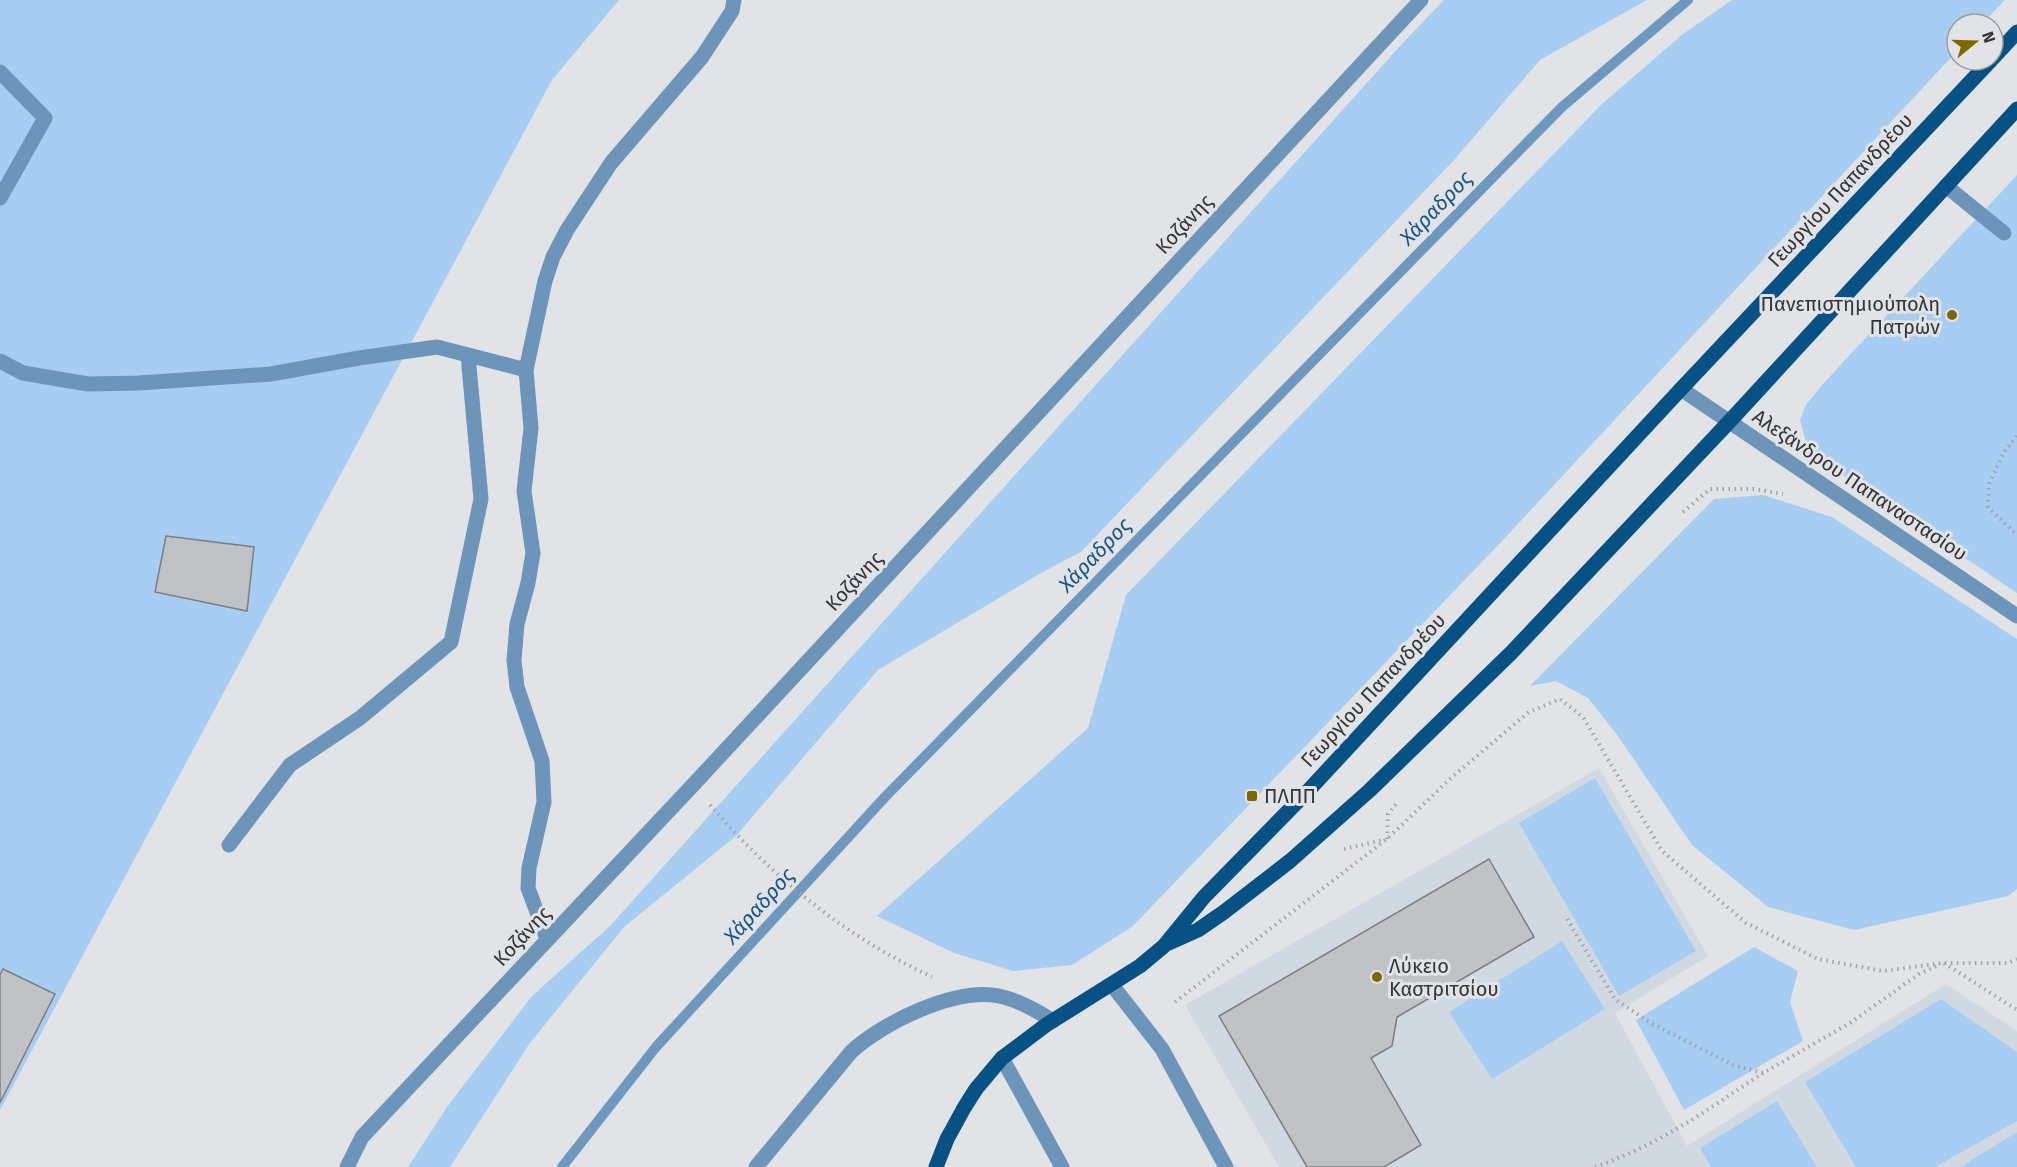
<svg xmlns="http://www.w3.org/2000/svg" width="2017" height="1167" font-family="'Fira Sans',sans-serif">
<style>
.built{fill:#d0d9e1}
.green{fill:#a7cef2}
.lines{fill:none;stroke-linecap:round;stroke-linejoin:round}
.stream{stroke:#6f98bf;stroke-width:10}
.building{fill:#c0c2c5;stroke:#7c7f81;stroke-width:1.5}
.path{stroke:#a3a4a7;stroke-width:4;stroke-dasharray:1.5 4.5;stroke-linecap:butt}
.minor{stroke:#6d95ba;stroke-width:15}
.major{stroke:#075185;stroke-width:15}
.poi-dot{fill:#7b6800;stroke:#e1e3e6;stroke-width:2}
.labels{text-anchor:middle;stroke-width:6;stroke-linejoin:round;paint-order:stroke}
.street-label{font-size:20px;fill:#343536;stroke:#e1e3e6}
.poi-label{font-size:20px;fill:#343536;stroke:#e1e3e6;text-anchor:start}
.water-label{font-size:21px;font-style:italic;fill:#175788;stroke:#e1e3e6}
</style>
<rect width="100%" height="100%" fill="#e1e3e6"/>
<!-- built -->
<path class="built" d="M1599,768L1708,956L1615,1013L1687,1146L1946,984L2017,1031V1167H1279L1185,1005Z"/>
<!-- green -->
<path class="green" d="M0,0H619L552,80L0,1110Z
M1444,0H1647L1540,60L1454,160L1081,552L1041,573L878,670L736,836L624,927L530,1043L450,1167H408L447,1107L532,996L610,926L1400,46Z
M1732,0H2005L1982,24H1957V51L1503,540L1133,926L1072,965L1013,971L954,953L877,916L1088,728L1126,595L1602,104L1683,34Z
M2017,175V593L1834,469L1806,442L1800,420L1806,405L1822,385Z
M1763,495L1832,517L2017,639V889L2008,896L1854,930L1768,907L1692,845L1618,736L1588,698L1556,681L1530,686L1714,499Z
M1595,778L1696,951L1619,996L1519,823Z
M1562,941L1605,1009L1492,1079L1449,1012Z
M1754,947L1798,971L1790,1002L1803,1041L1684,1110L1636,1020Z
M1941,999L2017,1052V1121L1935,1167H1856L1805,1082Z
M1777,1101L1817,1167H1711L1700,1148Z
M2017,1132V1167H1960Z"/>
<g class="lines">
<!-- stream -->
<path class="stream" d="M562,1167L656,1047L885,797L1562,107L1688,0"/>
</g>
<!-- building -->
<path class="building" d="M166,536L254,547L247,611L155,592Z
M1489,859L1534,937L1397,1017L1392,1046L1371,1058L1421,1145L1384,1167H1307L1219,1016Z
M3,969L55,994L0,1103V975Z"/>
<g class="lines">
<!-- path -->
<path class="path" d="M2017,436L2004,452L1989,484L1988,507L2017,535
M1683,512L1710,489H1754L1783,494
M710,805C758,861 815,911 879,949C896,959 914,968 932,977
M1387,839L1388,814L1396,804
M1344,849L1383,840
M1567,919L1615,999L1649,1022L1733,1065L1763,1073L1850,1023L1919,974L1937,966
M1944,963L2017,1010
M1175,1002L1387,839L1451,778L1529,712L1560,699L1583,717L1662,851L1746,923L1818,959L1883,971L1943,963H2008L2017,959
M1595,1167C1659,1145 1707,1110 1763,1073"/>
<!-- minor -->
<path class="minor" d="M0,72L45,118L0,198
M1946,186L2004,233
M0,361L23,373L88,384L139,383L271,374L359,358L437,347L526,370
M1681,389L2017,616
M229,845L290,765L360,718L451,642L481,499L468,355
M547,939L528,888L529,868L544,802L542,761L517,687L514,660L517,624L528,583L533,553L524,491L531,428L526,370L545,281L553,257L567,230L611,163L702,57L732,11L734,0
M1112,985L1162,1049L1226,1167
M1002,1058L1062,1167
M347,1167L362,1137L693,785L1421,0
M756,1167L851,1052C882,1023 955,987 999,996C1018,1000 1036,1010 1053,1021"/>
<!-- major -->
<path class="major" d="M1993,58L2017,32
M1169,943L1198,930L1224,912L1290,861L1370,790L1511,653L1729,422L2017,109
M936,1167L947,1139L964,1108L976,1089L1002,1058L1046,1025L1140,966L1164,946L1204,897L1307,792L1681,389L1991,60"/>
</g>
<!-- markers -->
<g class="poi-dot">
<circle cx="1952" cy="315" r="6"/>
<rect x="1246" y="790" width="12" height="12" rx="3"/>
<circle cx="1377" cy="977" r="6"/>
</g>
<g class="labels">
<!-- street labels -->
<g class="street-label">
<text transform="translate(1840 190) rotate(-47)" y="7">Γεωργίου Παπανδρέου</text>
<text transform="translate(1184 224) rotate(-47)" y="7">Κοζάνης</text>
<text transform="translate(1860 485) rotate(34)" y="7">Αλεξάνδρου Παπαναστασίου</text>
<text transform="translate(854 581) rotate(-47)" y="7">Κοζάνης</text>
<text transform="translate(1373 690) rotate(-47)" y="7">Γεωργίου Παπανδρέου</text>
<text transform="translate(522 936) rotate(-47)" y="7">Κοζάνης</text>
</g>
<!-- poi labels -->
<g class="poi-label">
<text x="1940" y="311" text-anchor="end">Πανεπιστημιούπολη<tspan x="1940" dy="23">Πατρών</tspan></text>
<text x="1264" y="803">ΠΛΠΠ</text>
<text x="1389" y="973">Λύκειο<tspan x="1389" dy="23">Καστριτσίου</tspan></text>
</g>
<!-- water labels -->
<g class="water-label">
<text transform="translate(1436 208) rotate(-46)" y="7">Χάραδρος</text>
<text transform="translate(1095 555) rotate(-46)" y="7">Χάραδρος</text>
<text transform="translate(759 906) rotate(-48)" y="7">Χάραδρος</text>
</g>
</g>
<!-- north arrow -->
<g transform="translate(1975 42) rotate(71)"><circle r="28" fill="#e1e3e6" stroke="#9c9da0" stroke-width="1.5"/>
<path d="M0-4.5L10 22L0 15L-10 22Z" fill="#7b6800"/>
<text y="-9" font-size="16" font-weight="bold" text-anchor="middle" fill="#343536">N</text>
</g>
</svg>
